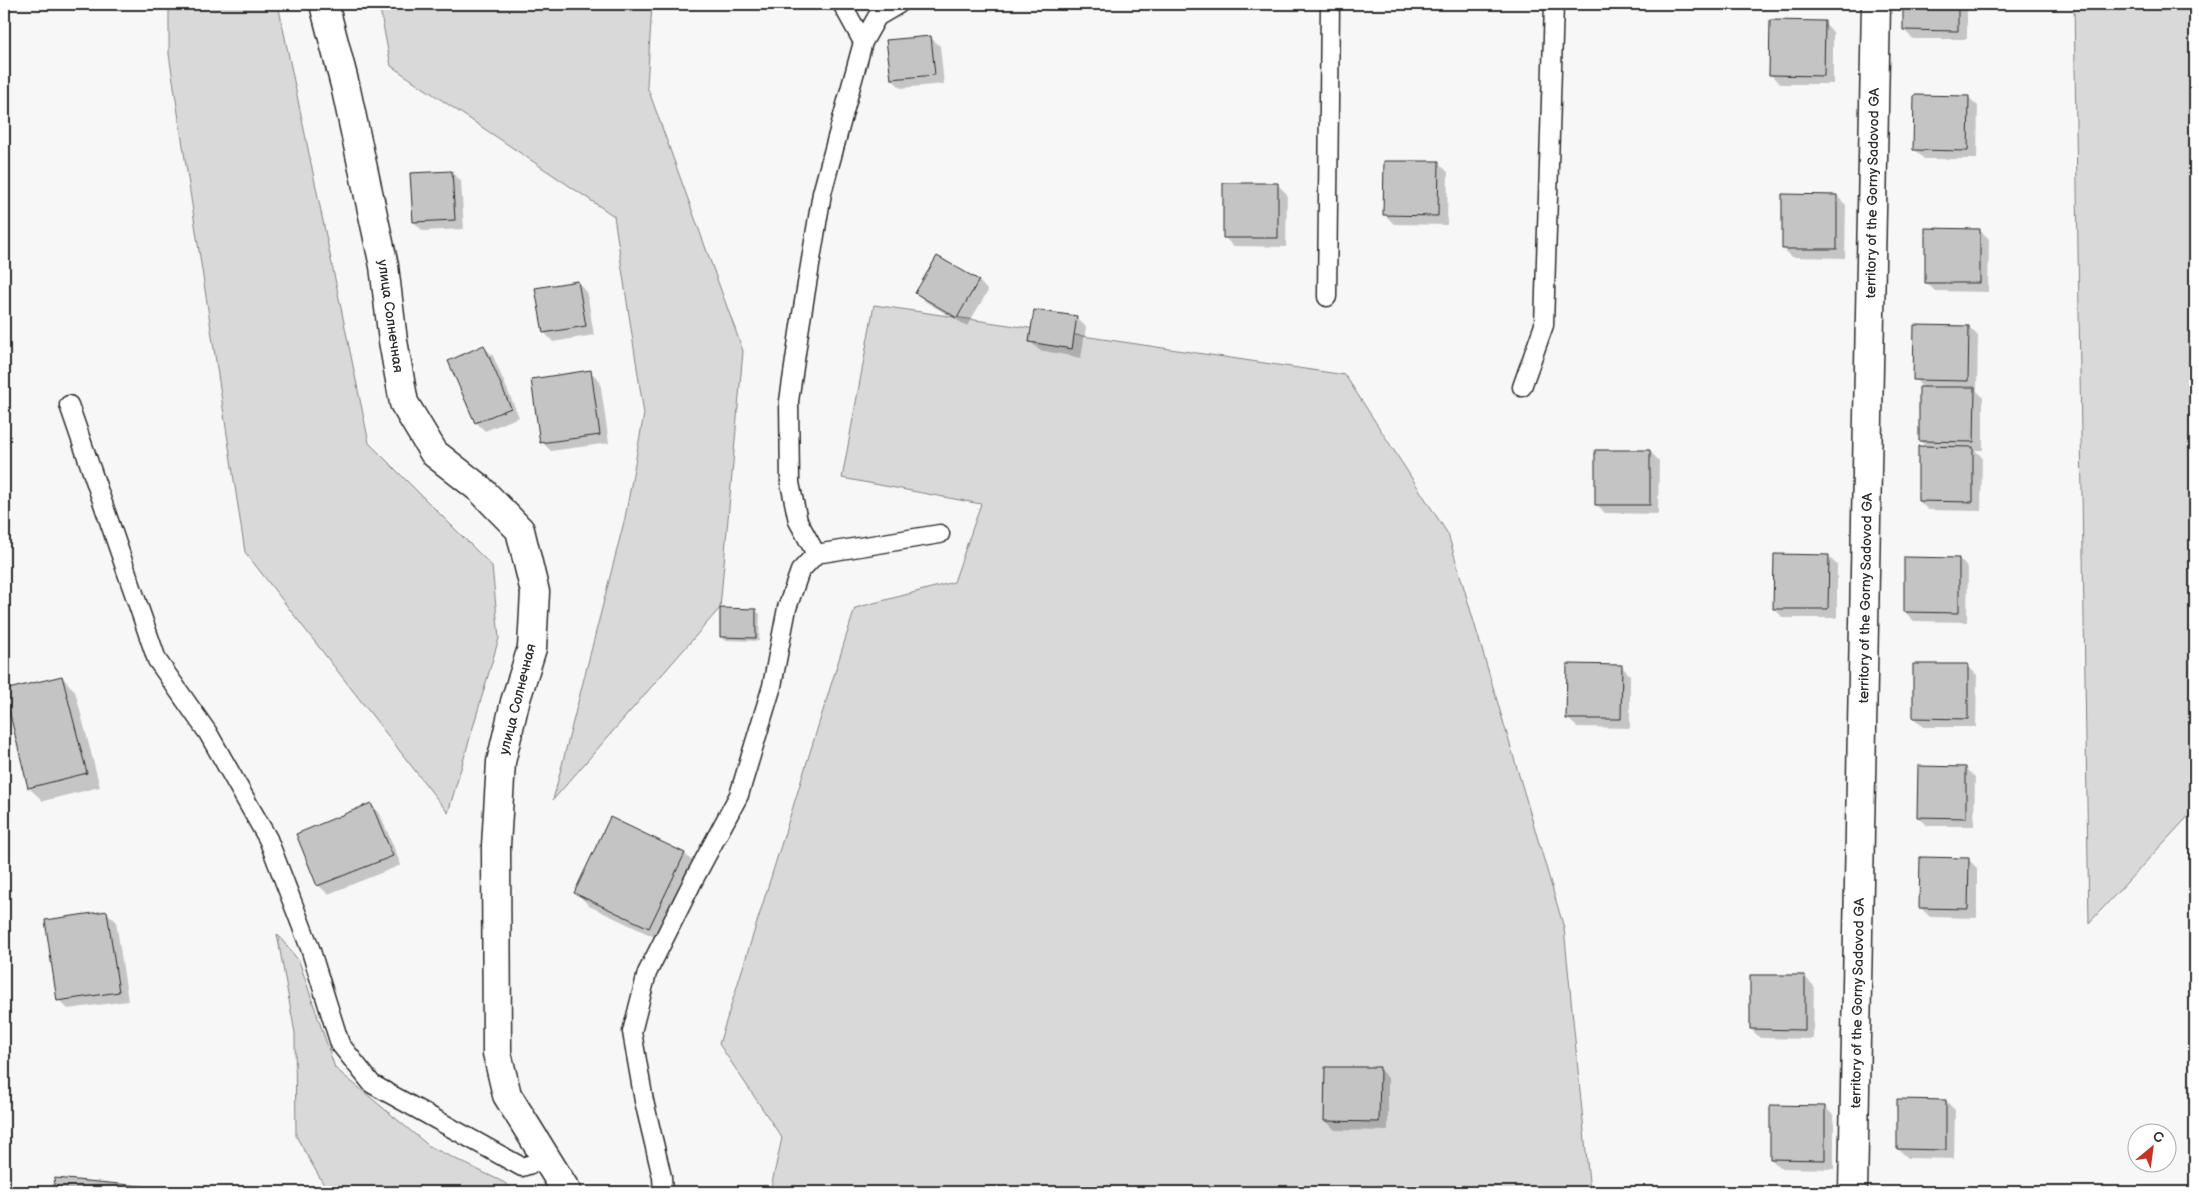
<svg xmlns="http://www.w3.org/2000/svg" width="2199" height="1196" font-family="'Balsamiq Sans',sans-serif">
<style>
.green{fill:#d9d9d9;stroke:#828282}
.shadow{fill:#0003}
.building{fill:#c4c4c4;stroke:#2b2b2b}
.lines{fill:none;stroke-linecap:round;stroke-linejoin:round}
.service-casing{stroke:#2b2b2b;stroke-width:21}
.minor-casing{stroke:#2b2b2b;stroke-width:31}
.service{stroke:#fff;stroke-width:18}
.minor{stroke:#fff;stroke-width:28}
.labels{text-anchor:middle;stroke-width:5;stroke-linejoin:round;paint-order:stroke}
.street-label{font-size:14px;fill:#2b2b2b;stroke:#fff}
</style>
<rect width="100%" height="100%" fill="#f7f7f7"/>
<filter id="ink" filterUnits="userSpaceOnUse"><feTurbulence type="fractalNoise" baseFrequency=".02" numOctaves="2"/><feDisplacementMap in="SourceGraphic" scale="10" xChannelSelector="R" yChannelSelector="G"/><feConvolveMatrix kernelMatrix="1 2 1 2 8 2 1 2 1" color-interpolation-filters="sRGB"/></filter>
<g filter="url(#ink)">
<!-- green -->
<path class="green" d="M169,4H278L369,443L492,566L499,638L448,813L245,552L169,54Z
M379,4H652L647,86L743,351L720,608L553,800L625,518L644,414L614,216L391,66Z
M2074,4H2195V809L2089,923Z
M874,305L1345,375L1448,534L1564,928L1590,1192H770L782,1138L719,1044L855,608L954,582L981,504L842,478Z
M277,934L299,961L335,1068L429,1146L503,1182L518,1192H328L296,1136L295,1033Z"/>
<!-- shadow -->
<path class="shadow" d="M1904,4H1967V39H1913L1904,30Z
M1824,22L1833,32V84H1780L1770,74Z
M930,37L940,46L944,84L901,88L892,79Z
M1968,97L1978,106L1977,159H1924L1914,149Z
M1438,163L1448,172L1447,225L1394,224L1385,215Z
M452,172L461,181L464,229L423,231L414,222Z
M1278,185L1287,194L1286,247L1233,246L1224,237Z
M1837,196L1846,205L1845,258L1792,257L1783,248Z
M1980,230L1989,239L1988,292L1935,291L1926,282Z
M938,257L979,281L988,291L967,326L926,302L917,293Z
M578,283L587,292L594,335L553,342L544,332Z
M1077,318L1086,327L1081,358L1039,350L1030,341Z
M1969,327L1978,336L1977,391L1983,397V450H1975L1982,457L1981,511L1928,510L1919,501L1927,447L1920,441L1923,388L1915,379Z
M484,347L493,356L519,417L485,431L476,422Z
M591,372L600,381L609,443L551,451L542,442Z
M1650,451L1659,461L1658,514L1605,513L1596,504Z
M1828,556L1837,565V618H1783L1774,608Z
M1959,559L1968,568L1967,622L1914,621L1905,612Z
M755,610L760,614L759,641L725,640L721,636Z
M1621,666L1630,675V728L1577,727L1567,718Z
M1968,666L1977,675L1976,727H1923L1914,718Z
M62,677L75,691L100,787L43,801L29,788L4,692Z
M1966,768L1975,777L1974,826H1928L1918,817Z
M371,804L380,814L401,865L328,894L318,885Z
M611,819L685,854L698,867L663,941L589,906L576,892Z
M1968,859L1977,868V918L1930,917L1921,908Z
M106,912L116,921L128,1001L68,1009L59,1000Z
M1805,977L1814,986L1813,1039L1760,1038L1751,1029Z
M1379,1069L1388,1078V1131L1335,1130L1326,1121Z
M1946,1101L1955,1110L1954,1159L1908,1158L1898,1149Z
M1825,1107L1834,1116V1169L1780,1168L1771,1159Z
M56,1179L172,1190L174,1192H55Z"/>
<!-- building -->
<path class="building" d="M1903,4H1958V31L1903,30Z
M1770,20L1825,21L1824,76L1769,75Z
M931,36L935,75L891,79L886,40Z
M1914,95L1969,96L1968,151L1913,150Z
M1384,161H1439L1438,216L1383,215Z
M452,171L455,220L413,222L410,173Z
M1223,183H1278V238H1223Z
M1782,194L1837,195V249H1782Z
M1925,228L1980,229V283H1925Z
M937,256L979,280L957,318L915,293Z
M578,281L586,326L543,333L535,288Z
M1034,310L1077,316L1072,349L1029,342Z
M1914,325L1969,326L1968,381L1913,380Z
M484,345L511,408L475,423L448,361Z
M591,370L600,435L540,443L531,379Z
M1919,387H1975L1974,442L1919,441Z
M1918,446L1973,447V502L1918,501Z
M1595,450H1650V505H1595Z
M1774,554L1829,555L1828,609H1773Z
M1904,557L1959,558V613L1904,612Z
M720,608L756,609V638L720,637Z
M1567,664L1622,665L1621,719H1566Z
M1913,664H1968V719L1913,718Z
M62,676L87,773L28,788L4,690Z
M1918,766L1966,767V818L1917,817Z
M371,803L393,856L317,886L296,834Z
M610,817L685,853L649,928L574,893Z
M1920,857L1969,858L1968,909L1919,908Z
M107,911L119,992L57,1001L45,920Z
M1750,975H1805V1030L1750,1029Z
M1325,1067H1380L1379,1122L1324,1121Z
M1897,1099L1946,1100V1150L1897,1149Z
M1770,1105L1825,1106V1160L1770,1159Z
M55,1178L173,1189V1192H53Z"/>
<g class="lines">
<defs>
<path id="service" d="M842,4L863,42
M1327,297L1330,4
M1522,387L1544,325L1554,4
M69,405L157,660L208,733L268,839L310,948L340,1044L372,1084L522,1167L547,1159
M816,554L798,521L790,483L789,401L800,326L822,193L863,42L877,17L899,4
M663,1192L662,1177L644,1101L632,1032L647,973L694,879L739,795L772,686L787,608L800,571L816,554L940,534"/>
<path id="minor" d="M324,4L345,85L384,266L393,341L404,403L434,453L480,489L520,530L535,592L532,648L515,702L501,762L496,846L497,1053L507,1095L567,1192
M1853,1192L1876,4"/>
</defs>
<!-- service casing -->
<use href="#service" class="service-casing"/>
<!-- minor casing -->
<use href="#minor" class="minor-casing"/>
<!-- service -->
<use href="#service" class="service"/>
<!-- minor -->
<use href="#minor" class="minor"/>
</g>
</g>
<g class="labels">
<!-- street labels -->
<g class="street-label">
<text transform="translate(1872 193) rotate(-89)" y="5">territory of the Gorny Sadovod GA</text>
<text transform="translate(391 316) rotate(82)" y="5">улица Солнечная</text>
<text transform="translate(1865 598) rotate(-89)" y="5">territory of the Gorny Sadovod GA</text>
<text transform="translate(517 699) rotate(-76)" y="5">улица Солнечная</text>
<text transform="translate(1857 1003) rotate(-89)" y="5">territory of the Gorny Sadovod GA</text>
</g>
</g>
<!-- margin -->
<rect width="2199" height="1196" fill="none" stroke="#fff" stroke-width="20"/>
<rect x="10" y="10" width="2179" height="1176" fill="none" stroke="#2b2b2b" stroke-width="2" filter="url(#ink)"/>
<!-- north arrow -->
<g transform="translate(2152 1148) rotate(29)"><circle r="24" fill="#ffffff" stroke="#aaaaaa"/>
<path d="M0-4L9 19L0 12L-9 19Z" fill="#c8321e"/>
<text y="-8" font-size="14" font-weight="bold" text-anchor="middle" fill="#2b2b2b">С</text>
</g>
</svg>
